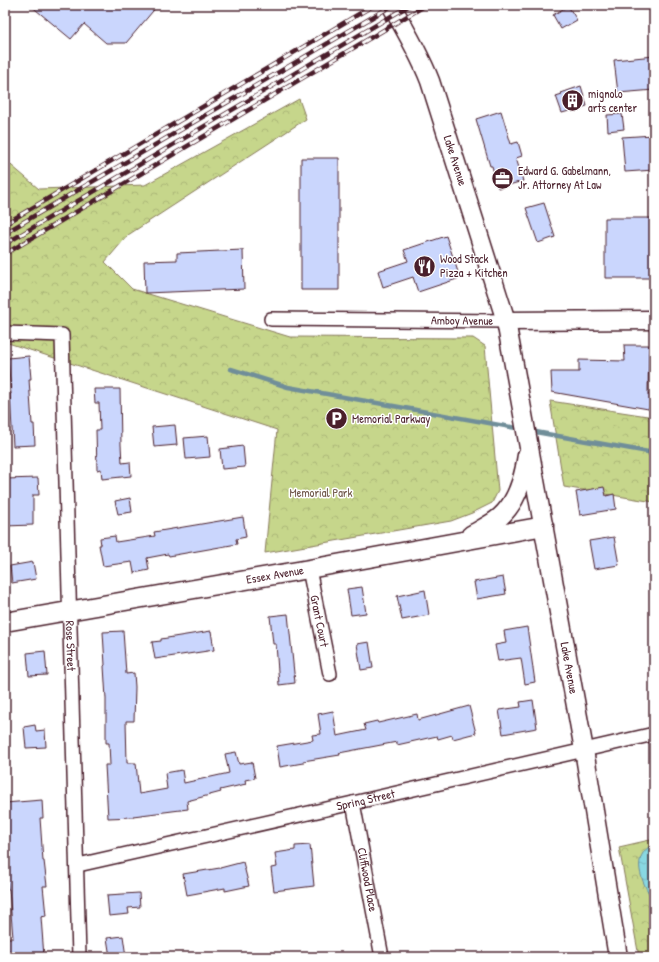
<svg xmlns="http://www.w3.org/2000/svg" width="659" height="962" font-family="'Patrick Hand',sans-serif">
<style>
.park{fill:url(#park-crowns);stroke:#887a5b}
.water{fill:url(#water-ripples);stroke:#6f8e99}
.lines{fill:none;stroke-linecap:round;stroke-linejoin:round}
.stream{stroke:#6f8e99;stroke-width:4.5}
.building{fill:#cad6fd;stroke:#4a1f2b}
.street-casing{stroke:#4a1f2b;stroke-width:16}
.secondary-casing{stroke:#4a1f2b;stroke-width:21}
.street{stroke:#fff;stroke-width:13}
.secondary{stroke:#fff;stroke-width:18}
.rail-casing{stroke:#4a1f2b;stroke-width:4.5}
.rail{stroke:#fff;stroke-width:3;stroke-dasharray:9;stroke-linecap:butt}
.labels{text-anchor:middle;stroke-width:3;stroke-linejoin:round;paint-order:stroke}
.poi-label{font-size:12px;fill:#4a1f2b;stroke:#fff;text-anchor:start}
.street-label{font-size:12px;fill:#4a1f2b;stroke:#fff}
.park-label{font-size:12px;fill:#6f5648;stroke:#fff}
</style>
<defs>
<pattern id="park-crowns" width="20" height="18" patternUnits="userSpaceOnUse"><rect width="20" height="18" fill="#c6d68b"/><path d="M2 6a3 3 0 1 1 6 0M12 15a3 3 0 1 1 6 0" fill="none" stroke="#acb778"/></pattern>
<pattern id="water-ripples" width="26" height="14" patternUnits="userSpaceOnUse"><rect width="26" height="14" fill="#88d8e2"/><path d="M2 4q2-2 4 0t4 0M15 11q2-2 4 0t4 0" fill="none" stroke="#77b9c2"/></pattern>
</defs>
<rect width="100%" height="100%" fill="#fff"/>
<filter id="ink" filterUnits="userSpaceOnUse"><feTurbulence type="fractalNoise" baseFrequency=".025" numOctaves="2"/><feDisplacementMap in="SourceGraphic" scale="8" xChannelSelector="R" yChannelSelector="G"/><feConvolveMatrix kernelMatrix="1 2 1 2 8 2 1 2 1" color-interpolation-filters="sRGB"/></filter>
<g filter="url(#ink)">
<!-- park -->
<path class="park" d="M299,99L306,119L128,235L105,262L132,289L290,337L473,338L485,346L498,491L492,503L472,513L451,521L265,553L277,430L5,342V160L39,189L145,185Z
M550,401L654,417V502L564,487Z
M654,839V957H639L619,847Z"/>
<!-- water -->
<path class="water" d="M649,847L654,849V901C644,887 630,860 649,847Z"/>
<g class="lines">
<!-- stream -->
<path class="stream" d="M231,369L288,387L522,429
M530,431L654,453"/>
</g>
<!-- building -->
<path class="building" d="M30,5H158L126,43H106L84,24L71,39Z
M568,6L577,20L561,29L553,15Z
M654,56V90L618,93L614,60Z
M581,86L587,106L562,113L556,96L562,94L561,93Z
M501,111L511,144L518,142L522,156L516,158L523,181L498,188L492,166H490L476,119Z
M622,114L624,129L608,131L607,115Z
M654,135V170L625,172L622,137Z
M301,158H339V290H301Z
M544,203L555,237L538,243L526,208Z
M605,218H654V278H605Z
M446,236L460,278L418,292L413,277L383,287L378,271L408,261L404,250Z
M243,250L244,289L145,293L144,261L177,260V253Z
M624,345H649L648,395L654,394V410L552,392L551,372H579V360L625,361Z
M29,356L31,379H29L32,424H34L35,445L13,446L10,394H11L8,358Z
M94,389H120L121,445L122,463L130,462L131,476L102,479L101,469L97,470L96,430H100L99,403H95Z
M175,425L177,445L154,447L152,427Z
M208,436L210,457L186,459L184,438Z
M243,446L245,467L222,469L220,449Z
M38,478L39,495H33V525L5,526V479Z
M604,487L606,496L614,494L616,509L580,515L576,492Z
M130,498L132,512L118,514L115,501Z
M243,517L246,537L236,539L237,544L169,556L168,554L147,558L149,570L134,573L132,562L103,566L99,545H101L100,538L115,536L116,542L155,536L154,532Z
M614,537L619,565L594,569L589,541Z
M33,562L36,579L12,583L10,566Z
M503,577L506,594L477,599L474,582Z
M362,587L366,613L351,615L347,589Z
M425,590L429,615L402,620L397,596Z
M288,614L295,683L279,685L276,644H273L270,616Z
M527,627L535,682L525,684L521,658L498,661L495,645L506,643L504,631Z
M123,631L126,674L134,673L135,687L134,721H126L127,763H136L139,794L167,789L165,773L182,770L184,783L229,773L225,754L236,752L239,764L252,762L255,778L245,780L246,784L220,790L221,792L187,801L188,809L133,816V817L108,818L105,765H110L109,743H106V699L104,666L105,665L103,632Z
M211,631L214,650L155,659L152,642L161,641V639Z
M369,642L373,668L361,670L357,644Z
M45,651L47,675L29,676L27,653Z
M533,700L537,728L503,734L499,710L521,707L520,702Z
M469,706L476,733L453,739L452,735L438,739L437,736L397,745V742L339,753L340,755L303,761V763L280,767L277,746L313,740L312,735L321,734L318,714L333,711L337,736L366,730L364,724L377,721L378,723L417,714L418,720Z
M35,725L36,731L45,730L46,747L26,748L24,727Z
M42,800L43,818H40L43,861H44L47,886H43L46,916L41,917L44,957H9V950H5V938H13L9,889H8L5,860V803Z
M310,845L314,886L274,891L271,868L277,867L275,853L295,850V846Z
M243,862L249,886L225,891V888L187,895L183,874L220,868Z
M139,893L140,907L128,908L129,914L109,916L107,895Z
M123,936L126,957H110L107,938Z"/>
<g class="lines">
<defs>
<g id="street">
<path id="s1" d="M271,319L506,321"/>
<path id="s2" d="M5,333L62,335L79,957"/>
<path id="s3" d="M309,569L330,674"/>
<path id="s4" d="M353,803L382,957"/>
<path id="s5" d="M78,865L353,803L654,734"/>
</g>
<g id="secondary">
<path id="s6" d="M391,5C405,29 420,55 430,81L506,321L584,750L618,957"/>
<path d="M506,321L654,320"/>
<path d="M471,535C481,529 492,524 500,517C517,502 524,477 527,455"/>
<path id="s7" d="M5,622L309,569L544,526"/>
</g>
</defs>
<!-- street casing -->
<use href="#street" class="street-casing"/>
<!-- secondary casing -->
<use href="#secondary" class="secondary-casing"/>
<!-- street -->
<use href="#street" class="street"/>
<!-- secondary -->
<use href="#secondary" class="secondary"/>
<defs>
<path id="rail" d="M5,224L374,5
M5,233L393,5
M5,244L410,5
M5,254L426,5"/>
</defs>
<!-- rail casing -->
<use href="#rail" class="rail-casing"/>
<!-- rail -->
<use href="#rail" class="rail"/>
</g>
</g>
<!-- icons -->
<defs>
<symbol id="building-disc" viewBox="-11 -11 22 22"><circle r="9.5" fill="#4a1f2b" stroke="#fff"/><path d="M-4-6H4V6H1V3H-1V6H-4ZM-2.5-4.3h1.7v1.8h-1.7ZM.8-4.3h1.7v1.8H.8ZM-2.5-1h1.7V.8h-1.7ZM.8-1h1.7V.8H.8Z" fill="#fff"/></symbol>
<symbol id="office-disc" viewBox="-11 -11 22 22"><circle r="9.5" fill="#4a1f2b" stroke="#fff"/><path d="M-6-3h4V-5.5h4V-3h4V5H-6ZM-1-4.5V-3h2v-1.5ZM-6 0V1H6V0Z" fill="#fff"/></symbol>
<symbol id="restaurant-disc" viewBox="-11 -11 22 22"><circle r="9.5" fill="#4a1f2b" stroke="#fff"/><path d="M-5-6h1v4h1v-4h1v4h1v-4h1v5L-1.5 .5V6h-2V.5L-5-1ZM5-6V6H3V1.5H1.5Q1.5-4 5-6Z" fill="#fff"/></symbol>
<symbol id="parking-disc" viewBox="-11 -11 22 22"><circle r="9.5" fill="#4a1f2b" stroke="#fff"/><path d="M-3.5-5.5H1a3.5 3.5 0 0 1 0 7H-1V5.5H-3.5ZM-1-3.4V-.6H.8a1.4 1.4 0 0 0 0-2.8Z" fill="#fff"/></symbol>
</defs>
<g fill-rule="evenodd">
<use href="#building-disc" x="560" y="88" width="25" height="25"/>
<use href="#office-disc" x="490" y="166" width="25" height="25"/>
<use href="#restaurant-disc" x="412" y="254" width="25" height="25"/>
<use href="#parking-disc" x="324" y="406" width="25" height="25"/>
</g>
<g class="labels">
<!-- poi labels -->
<g class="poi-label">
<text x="588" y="98">mignolo<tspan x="588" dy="14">arts center</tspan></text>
<text x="518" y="175">Edward G. Gabelmann,<tspan x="518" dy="14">Jr. Attorney At Law</tspan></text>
<text x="440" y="263">Wood Stack<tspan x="440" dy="14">Pizza + Kitchen</tspan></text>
<text x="352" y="423">Memorial Parkway</text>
</g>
<!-- street labels -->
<g class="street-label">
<text dy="4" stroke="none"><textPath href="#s6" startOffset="169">Lake Avenue</textPath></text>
<text dy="4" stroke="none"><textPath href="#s1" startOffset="191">Amboy Avenue</textPath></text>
<text dy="4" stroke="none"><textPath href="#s7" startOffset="274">Essex Avenue</textPath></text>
<text dy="4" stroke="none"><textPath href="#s3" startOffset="53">Grant Court</textPath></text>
<text dy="4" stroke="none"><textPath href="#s2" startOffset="368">Rose Street</textPath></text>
<text dy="4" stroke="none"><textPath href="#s6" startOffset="690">Lake Avenue</textPath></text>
<text dy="4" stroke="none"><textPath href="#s5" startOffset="295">Spring Street</textPath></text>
<text dy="4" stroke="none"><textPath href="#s4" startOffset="78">Cliffwood Place</textPath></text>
</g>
<!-- park labels -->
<g class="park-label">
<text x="321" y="497">Memorial Park</text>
</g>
</g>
<!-- margin -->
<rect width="659" height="962" fill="none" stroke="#fff" stroke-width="20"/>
<rect x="10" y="10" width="639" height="942" fill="none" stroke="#4a1f2b" stroke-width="1.5" filter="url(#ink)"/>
</svg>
